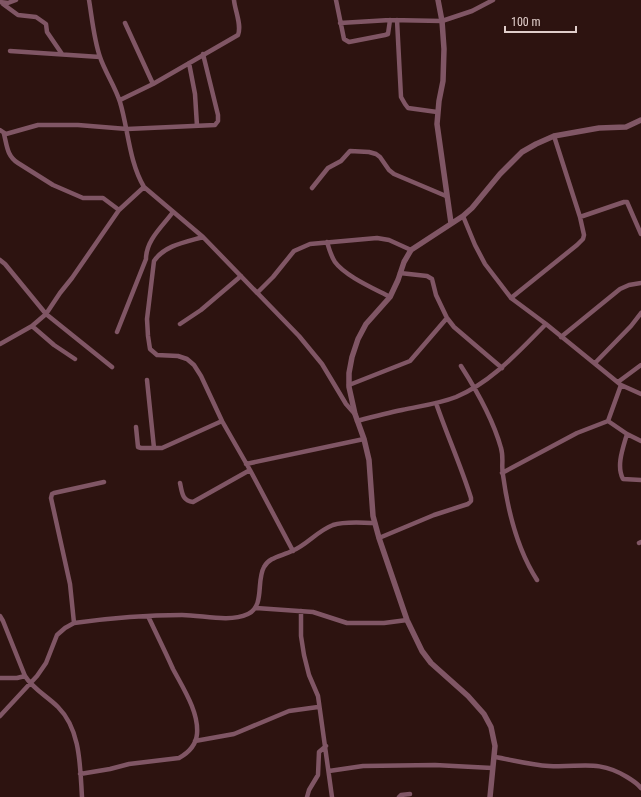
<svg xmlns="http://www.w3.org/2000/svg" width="641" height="797" font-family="'Roboto Condensed',sans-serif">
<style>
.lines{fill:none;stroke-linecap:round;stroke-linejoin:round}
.minor{stroke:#805665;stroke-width:4.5}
.tertiary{stroke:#805665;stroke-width:5.5}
</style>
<rect width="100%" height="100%" fill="#2d1310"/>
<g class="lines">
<!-- minor -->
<path class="minor" d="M89,0C92,18 94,40 100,57C105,72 115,86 120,102C128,128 129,162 144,187L203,237L299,336L322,364L346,404L354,413
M336,0L344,39L349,42L385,35L388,34L390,20
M0,2L8,3L16,0
M3,4L18,15L36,17L46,24L47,32L62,54
M397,20L401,97L405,104L408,108L437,112
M125,23L153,84
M340,23L390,20L442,21L472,11L493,0
M10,51L100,57
M189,63L195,94L197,126
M120,100L153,84L238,35C242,25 235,11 234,0
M0,130L6,134L38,125H78L127,129L215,125L218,121V115L203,54
M4,134C7,146 7,156 18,163L53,185L83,198H103L119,210
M312,188L328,168L341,161L350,151L369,152L376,154L380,157L389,170L394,174L446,196
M463,216L475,245L485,264L511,298L546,324L621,385L641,394
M580,217L624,202H627L641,234
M203,237C186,242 165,245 154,261L147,319L148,336L150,349L157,355L178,356L187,359L194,365L201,376L222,421L250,470L293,551
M327,242C329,249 331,256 335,262C345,276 375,289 390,297
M0,260L5,264L46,314L112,367
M400,273L427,276L432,279L436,295L447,318L454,327L502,368
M257,293L273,277L294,251L310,244L377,238L389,240L411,250
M511,298L577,245L583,239L584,235L580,217L554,136
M180,324L201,310L241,276
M32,326L54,345L75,359
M117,332L146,259C146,240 162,227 173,212
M561,337L620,289L629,285L641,283
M0,344L32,326L46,314L60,293L72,278L119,210L144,187
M595,363L631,326L641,313
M461,366C477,391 493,419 501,448C504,458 501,466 503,475C508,512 517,549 537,580
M147,380L154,448
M618,382L641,365
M349,385L410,361L447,318
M357,421C372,417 387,413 402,410C420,406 438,404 456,397C492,382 519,351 546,324
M608,421L627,434L641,441
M136,427L138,447L141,448H162L222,421
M627,434C623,448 616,466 623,479L641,480
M246,464L364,439
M502,473L577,433L608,421L621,385
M180,483C182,492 182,501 193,502L250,470
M379,538L434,515L468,504L471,501V498C461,466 447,435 436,403
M639,543L641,542
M256,608L313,612L347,623H384L407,620
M301,611V636L304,655L309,675L318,696L332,797
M0,616L3,621L25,676C33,689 47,696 58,707C81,730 80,767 82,797
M74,623L70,584L51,498L52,494L54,493L104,482
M0,678H17L25,676
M0,716L37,676L46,663L57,635L65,628L74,623C110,618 146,615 182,615C203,615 228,623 248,614C265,606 256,581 264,567C269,557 282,556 292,551C307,545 317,531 333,525C346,521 361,523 375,523
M195,741L234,734L289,711L318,707
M495,757C513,760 531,765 549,766C580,768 598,759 627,777C632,780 637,783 641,788
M329,771L363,766L435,765L492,768
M80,774L110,769L129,764L179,758C188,753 196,745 197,734C199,712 183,688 173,669C165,651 156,633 148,616
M307,797L309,790L318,775L319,752L326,746
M399,797L401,795L410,794"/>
<!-- tertiary -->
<path class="tertiary" d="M438,0L442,21L444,49L443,81L439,101L437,124L451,223
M490,797L495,746L491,727L484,714L468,696L431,663L422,651L407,620L379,538L373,516L369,460L364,439L355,414L349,387V373L352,357L358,339L366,324L390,297L398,280L404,262L411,250L463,216L472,208L500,174L522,152L536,144L554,136L599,128L626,127L641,120"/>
</g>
<!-- scale -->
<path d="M505 26v6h71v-6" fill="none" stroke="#e0cdca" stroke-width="2"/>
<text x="511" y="26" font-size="12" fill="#e0cdca" stroke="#2d1310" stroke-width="3" paint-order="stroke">100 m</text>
</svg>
